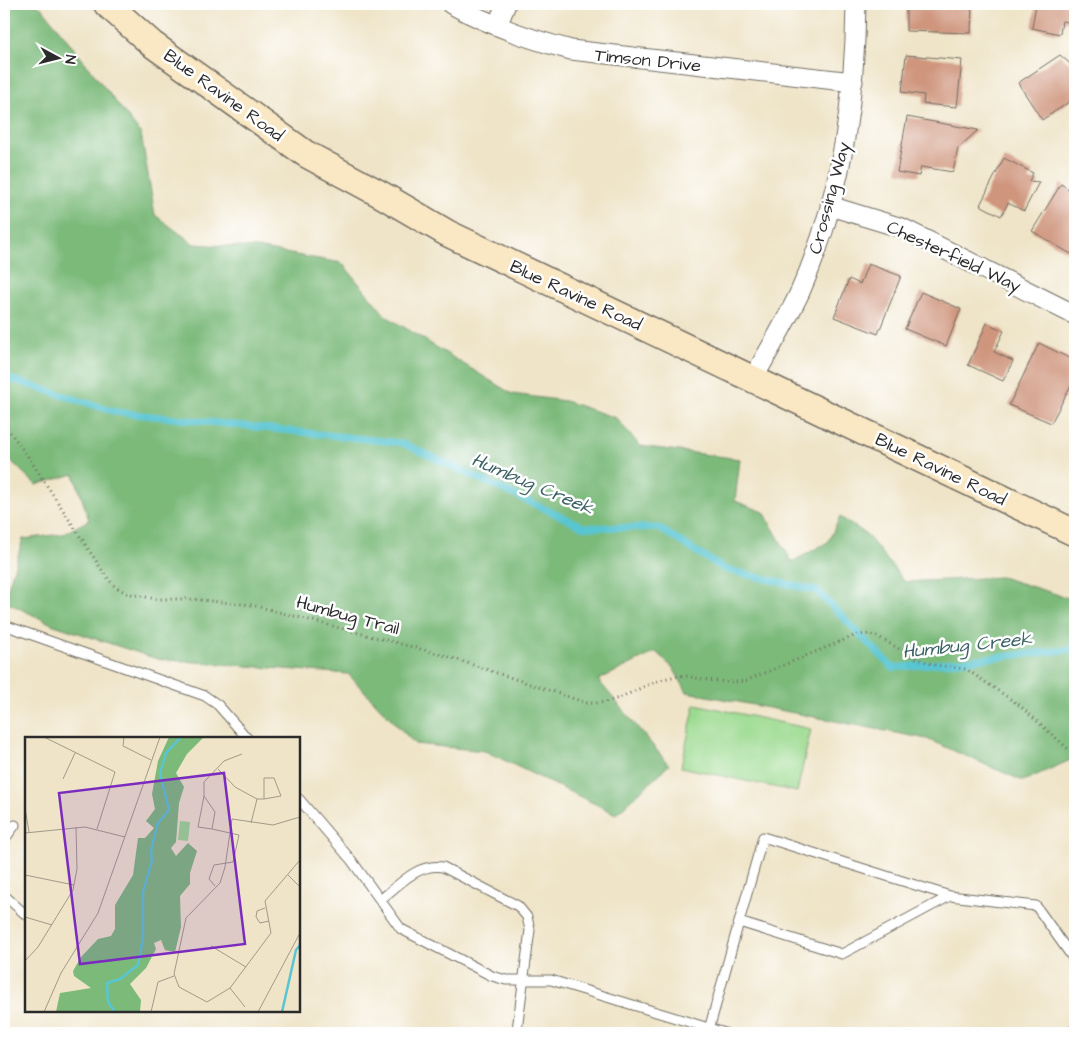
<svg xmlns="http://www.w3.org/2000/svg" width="1079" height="1037" font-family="'Architects Daughter',sans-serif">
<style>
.green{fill:#9bda8f;stroke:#63825d}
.forest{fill:#7cba7a;stroke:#547252}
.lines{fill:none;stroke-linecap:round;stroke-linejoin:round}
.stream{stroke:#59c5d2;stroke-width:7}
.building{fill:#cf957d}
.service-casing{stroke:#706c62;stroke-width:11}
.minor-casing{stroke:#706c62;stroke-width:21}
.secondary-casing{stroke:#706c62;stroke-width:29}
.path{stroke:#706c62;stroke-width:3;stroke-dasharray:1 4;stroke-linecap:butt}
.service{stroke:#fff;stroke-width:9}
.minor{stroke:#fff;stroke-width:19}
.secondary{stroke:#fae7c3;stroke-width:26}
.labels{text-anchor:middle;stroke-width:5;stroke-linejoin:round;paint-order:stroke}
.street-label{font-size:18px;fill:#2b2b2b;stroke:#fff}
.water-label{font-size:19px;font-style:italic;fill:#3b6165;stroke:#fff}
.inset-river{fill:none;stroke:#59c5d2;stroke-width:2.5}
.inset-road{fill:none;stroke:#a19a89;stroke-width:1}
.view{fill:#7b2cbf;fill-opacity:0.15;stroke:#7b2cbf;stroke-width:2.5}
.inset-edge{fill:none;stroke:#2b2b2b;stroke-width:2.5}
</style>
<rect width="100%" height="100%" fill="#fff"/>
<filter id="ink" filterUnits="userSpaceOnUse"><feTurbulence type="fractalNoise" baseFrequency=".02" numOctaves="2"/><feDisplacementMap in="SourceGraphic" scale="10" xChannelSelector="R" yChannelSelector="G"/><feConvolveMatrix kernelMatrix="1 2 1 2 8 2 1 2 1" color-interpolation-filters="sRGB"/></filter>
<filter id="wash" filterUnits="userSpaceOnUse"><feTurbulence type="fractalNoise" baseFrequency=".0096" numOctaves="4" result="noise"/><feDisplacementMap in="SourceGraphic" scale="20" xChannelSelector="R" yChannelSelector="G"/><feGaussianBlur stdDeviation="1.12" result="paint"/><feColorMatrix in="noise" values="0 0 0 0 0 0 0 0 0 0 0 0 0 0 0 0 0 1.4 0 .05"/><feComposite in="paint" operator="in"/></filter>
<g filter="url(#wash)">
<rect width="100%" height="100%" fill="#efe4c8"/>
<!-- green -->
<path class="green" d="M695,704L811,729L797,792L681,767Z"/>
<!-- forest -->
<path class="forest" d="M4,4H35L43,9L141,134L155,215L194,244L256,248L342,263L386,316L512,394L565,401L616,418L640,446L740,459L735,501L764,512L792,562L828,542L840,517L866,534L905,582L1001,577L1075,600V758L1023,781L927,739L687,692L673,668L656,652L598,680L669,765L616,814L485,751L415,744L348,674L157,659L54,625L4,601L23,539L63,534L89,520L74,474L36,485L4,454Z"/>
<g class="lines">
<!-- stream -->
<path class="stream" d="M4,377L116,412L402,443L584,527L659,528L724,569L817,591L893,668L1075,649"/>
</g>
<g id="blocks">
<!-- building -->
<path class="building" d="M906,4H972L971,33L906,31Z
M1036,4H1075V23L1062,21L1060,34L1032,28Z
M906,55L962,60L957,107L923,104L924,95L902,92Z
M1060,55L1074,67L1075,66V98L1042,120L1018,83Z
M907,117L978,130L958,148L953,172L921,167L919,176L897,172Z
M1004,158L1033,173L1029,181L1039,182L1024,211L1008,203L1001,216L980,205Z
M1061,184L1075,193V247L1071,254L1032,231Z
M868,264L901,276L878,334L834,317L849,279L860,284Z
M921,292L961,309L946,346L905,329Z
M987,323L1004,331L994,352L1013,361L1003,381L968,365Z
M1039,343L1075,361V378L1051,423L1009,405Z"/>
</g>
</g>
<g filter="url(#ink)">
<use href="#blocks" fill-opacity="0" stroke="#706c62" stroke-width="1"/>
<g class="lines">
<defs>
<path id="service" d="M4,625L205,696L218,705L247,738
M299,799L352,861L401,929L492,976L506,980H551L725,1033
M763,837L950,896L842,954L739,922Z
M4,840L15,825
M4,895L26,915
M950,896L1036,906L1075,961
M380,900C399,885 417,863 443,867L518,906L527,917L530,930L517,1030L525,1033
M708,1033L739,922
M1069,1033L1075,1029"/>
<path id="minor" d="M451,4C489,25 529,39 571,50L853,82
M497,26L506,4
M830,206L902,228L1075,315
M753,379C769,350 786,322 800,292C841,201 855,102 856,4"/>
<path id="secondary" d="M107,4L152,44L306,154L382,195L447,233L1075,533"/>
</defs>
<!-- service casing -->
<use href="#service" class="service-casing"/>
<!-- minor casing -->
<use href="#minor" class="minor-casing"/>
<!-- secondary casing -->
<use href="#secondary" class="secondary-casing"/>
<!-- path -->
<path class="path" d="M4,424L29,458L102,570L113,585L126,593L156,599H190L252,605L443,655L587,703C621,706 645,679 679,676C686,675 695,678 702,679C716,681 730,683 745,681L854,636L865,634L875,635L915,658L935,665L966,669L1019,705L1075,755"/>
<!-- service -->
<use href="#service" class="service"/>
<!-- minor -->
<use href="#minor" class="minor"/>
<!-- secondary -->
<use href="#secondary" class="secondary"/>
</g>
</g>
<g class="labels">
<!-- street labels -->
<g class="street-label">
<text transform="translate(648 60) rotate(6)" y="6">Timson Drive</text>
<text transform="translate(224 95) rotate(36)" y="6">Blue Ravine Road</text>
<text transform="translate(829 198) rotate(-75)" y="6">Crossing Way</text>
<text transform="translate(954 256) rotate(25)" y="6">Chesterfield Way</text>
<text transform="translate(576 295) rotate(25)" y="6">Blue Ravine Road</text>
<text transform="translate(941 469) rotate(26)" y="6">Blue Ravine Road</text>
<text transform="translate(348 615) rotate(15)" y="6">Humbug Trail</text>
</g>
<!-- water labels -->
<g class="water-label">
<text transform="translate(533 483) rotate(23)" y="7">Humbug Creek</text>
<text transform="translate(967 644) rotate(-6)" y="7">Humbug Creek</text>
</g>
</g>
<!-- overview -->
<g transform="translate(25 737)">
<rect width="275" height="275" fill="#efe4c8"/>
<path d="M155,84L165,85L163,104L153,103Z" fill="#9bda8f"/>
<path d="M144,0H179L162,17L151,36L159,50L154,66L151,105L146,111L151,119L163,106L172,114L165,136V147L155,159L156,190L150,215L140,213L136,203L129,206L131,212L121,231L105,247L116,263L115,275H31L35,256L66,251L49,239L48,234L56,220L73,202L86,199L90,192V168L108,138L113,101H120L129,91L121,84L130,72L127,57L133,24Z" fill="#7cba7a"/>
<path class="inset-river" d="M90,275L83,265L82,246L95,242L113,228L118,201V155L127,124L126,113L133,86L144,73L135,36L141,16L156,0M257,275L271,213L275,208"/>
<path class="inset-road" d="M19,0L90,35L72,92M99,0L98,9L126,23M193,32L210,50L232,62M38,42L50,16M179,59L190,75L187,92L173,90ZM179,59V45L199,24L217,17M0,71L4,95M275,80L248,88L207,82L200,130L195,146L161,181L149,237L154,250L182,265L205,251L246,196L240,164L275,123M226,86L232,62H239L256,59L249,41H239V62M187,92L214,98L208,125L189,128L184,142L190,149M0,96L60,90L100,100M0,138L49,148M263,138L275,150M240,171L232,174L231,180L235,186L244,184M0,180L27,188M186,209L221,230M0,224L13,210L48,153L52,132L51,90M205,251L220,270M19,275L36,236L73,176L135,0M126,275L133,245L149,239M233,275L275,196"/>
<path class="view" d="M199,36L220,207L55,227L34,56Z"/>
<rect width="275" height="275" class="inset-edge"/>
</g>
<!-- margin -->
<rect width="1079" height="1037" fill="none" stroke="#fff" stroke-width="20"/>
<!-- north arrow -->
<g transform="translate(58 58) rotate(97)" stroke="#ffffff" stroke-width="4" paint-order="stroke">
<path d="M0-4L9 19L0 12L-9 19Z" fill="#2b2b2b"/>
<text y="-8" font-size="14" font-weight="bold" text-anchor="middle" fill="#2b2b2b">N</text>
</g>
</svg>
